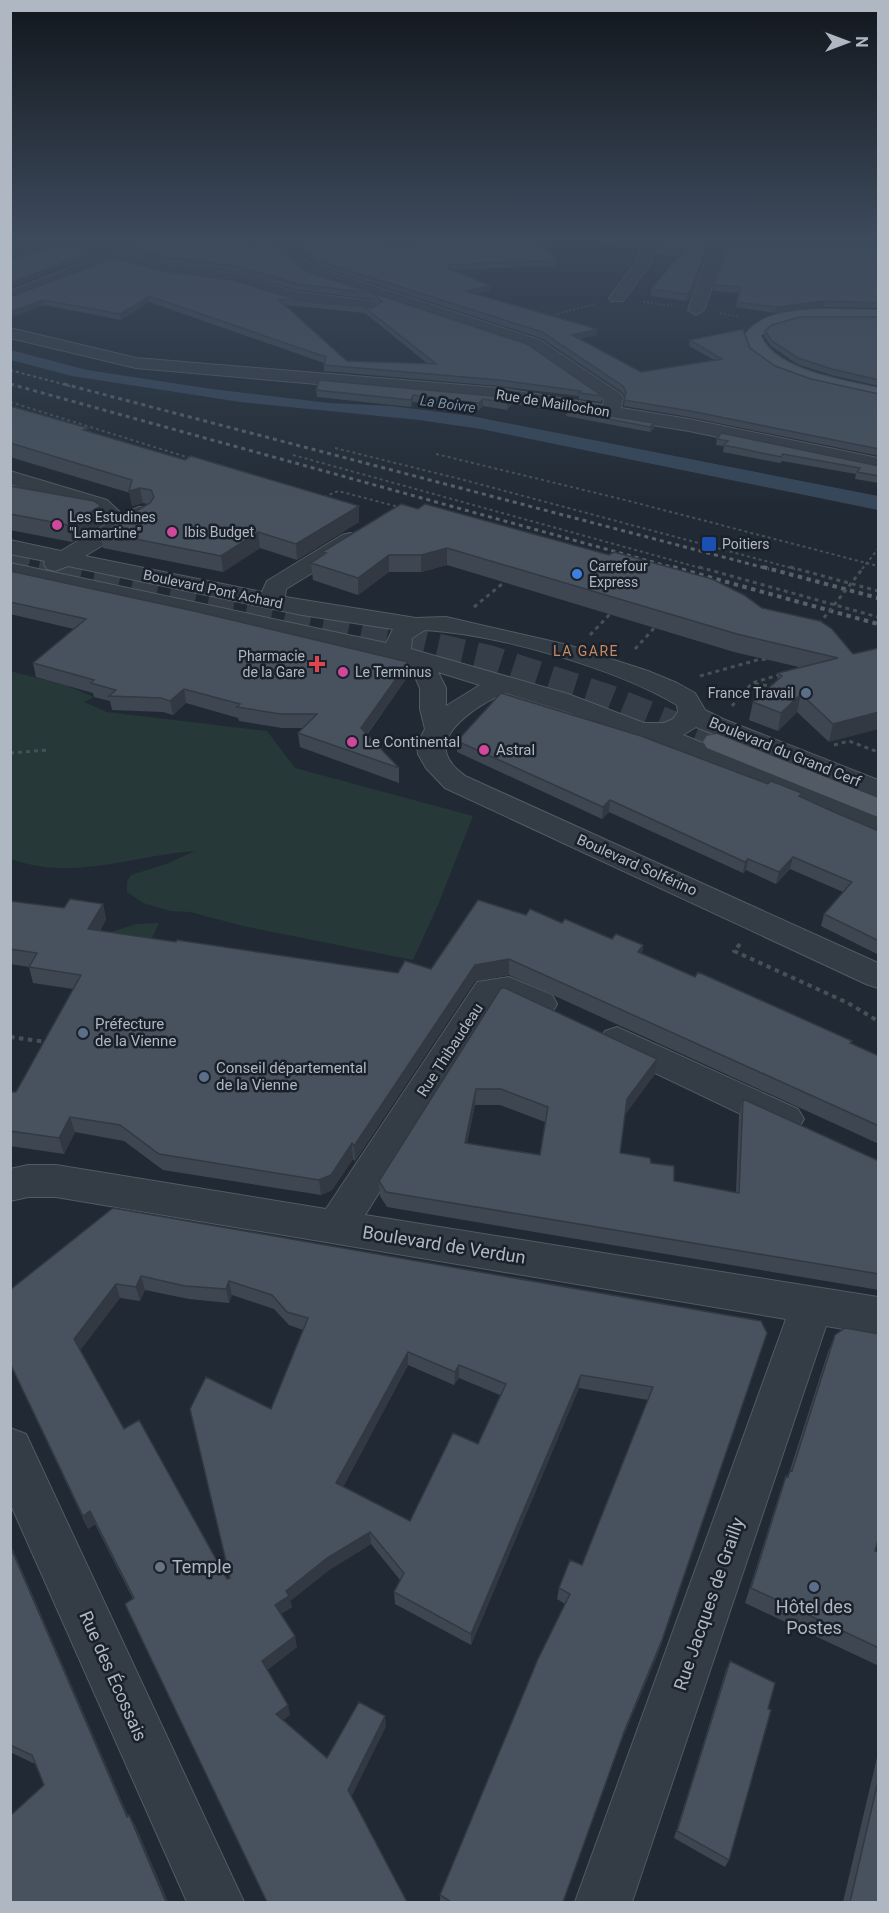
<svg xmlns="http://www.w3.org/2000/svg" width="889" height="1913" font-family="Roboto,sans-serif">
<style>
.green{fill:#263837}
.water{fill:#36475a}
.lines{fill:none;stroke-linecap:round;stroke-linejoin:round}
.major-tunnel-far1{stroke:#363f49;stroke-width:20;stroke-dasharray:20 10;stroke-linecap:butt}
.major-tunnel{stroke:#363f49;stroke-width:26;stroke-dasharray:26 13;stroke-linecap:butt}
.minor-casing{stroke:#525a63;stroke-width:2}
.major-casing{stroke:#3e454f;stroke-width:2}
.path-far3{stroke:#435355;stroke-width:1.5;stroke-dasharray:2 2;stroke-linecap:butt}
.path-far2{stroke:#435355;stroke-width:2;stroke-dasharray:3 3;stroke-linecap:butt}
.path-far1{stroke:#435355;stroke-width:3;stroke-dasharray:4 4;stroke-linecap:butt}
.path{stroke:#435355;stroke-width:4;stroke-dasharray:4.5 4.5;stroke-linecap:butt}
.minor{fill:#343c45;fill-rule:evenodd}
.major{fill:#525b65;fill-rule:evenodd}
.rail-far2{stroke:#57616c;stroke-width:2;stroke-dasharray:3 3;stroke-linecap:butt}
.rail-far1{stroke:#57616c;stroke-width:3;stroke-dasharray:4 4;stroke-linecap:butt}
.rail{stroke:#57616c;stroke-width:4;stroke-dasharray:4.5 4.5;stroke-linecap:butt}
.path-bridge-far1{stroke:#435355;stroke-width:2;stroke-dasharray:3 3;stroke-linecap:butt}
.path-bridge{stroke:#435355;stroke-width:3;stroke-dasharray:4 4;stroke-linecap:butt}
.wall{fill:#3e4751;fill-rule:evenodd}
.shaded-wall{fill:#323942}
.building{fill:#48525e;stroke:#323942;stroke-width:1.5;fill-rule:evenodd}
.hotel-dot{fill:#d1479c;stroke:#1a212a;stroke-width:2}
.transit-dot{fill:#1a4fb4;stroke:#1a212a;stroke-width:2}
.shop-dot{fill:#3f7fe0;stroke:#1a212a;stroke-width:2}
.health-dot{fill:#e0444e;stroke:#1a212a;stroke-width:2}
.service-dot{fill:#5c6f8a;stroke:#1a212a;stroke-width:2}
.worship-dot{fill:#6b7280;stroke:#1a212a;stroke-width:2}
.labels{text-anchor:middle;stroke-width:5;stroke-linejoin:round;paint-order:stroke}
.far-street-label{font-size:14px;fill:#afb7c2;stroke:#1a212a}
.far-water-label{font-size:14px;font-style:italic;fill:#798fa8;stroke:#1a212a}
.far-poi-label{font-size:14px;fill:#afb7c2;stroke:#1a212a;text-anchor:start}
.far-neighbourhood-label{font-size:14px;letter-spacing:1.5px;fill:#c88a63;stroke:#1a212a}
.poi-label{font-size:15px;fill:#afb7c2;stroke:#1a212a;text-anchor:start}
.street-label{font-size:15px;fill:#afb7c2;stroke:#1a212a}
.near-street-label{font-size:18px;fill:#afb7c2;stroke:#1a212a}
.near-poi-label{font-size:18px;fill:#afb7c2;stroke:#1a212a;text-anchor:start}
</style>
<rect width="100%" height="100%" fill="#212a34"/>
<!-- green -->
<path class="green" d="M10,671L65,685L94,697L84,702L107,712L267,731L295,768L473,816L438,905L413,960L243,926L190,912L171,911L143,903L127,892V882L131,875L166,864L195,851C133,855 73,882 11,859Z
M159,923L145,953L108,933L136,924Z"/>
<!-- water -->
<path class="water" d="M11,350L87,370L212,389L329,403L392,406L471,416L878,496V510L481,429L419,420L240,402L72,376L11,360Z"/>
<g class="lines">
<!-- major-tunnel-far1 -->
<path class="major-tunnel-far1" d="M10,558L63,569"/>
<!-- major-tunnel -->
<path class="major-tunnel" d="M56,567L375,632L492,659L607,697L717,742"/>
<defs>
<path id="minor" d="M38,239H63L166,264L235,274L297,292L372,301L380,306L372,311L296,302L233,283L166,274L114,261L10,302V291L98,257L61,247L10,262V253L44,243Z
M270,239H285L295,252L318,268L540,340L621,394L623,398L621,408L689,419L878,458V470L689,431L499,400L136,368L10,338V328L136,358L499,388L603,405L604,400L528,348L308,274L285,258Z
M389,239H419L417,242L394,246L389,245L387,242Z
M644,239H658L652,261L623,301H611L609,298L637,261Z
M695,239H782L878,245V253L727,245L704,310L696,315L688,310L712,244L697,242Z
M10,471L107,500L122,514L139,507L147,508L150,513L147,518L85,556L262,592L267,581L342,535L350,533L358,535L361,540L358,545L286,589L285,597L416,618L446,617L568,645L648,671L677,683L695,693L705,710L723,719L878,780V799L696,727L683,735L878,815V835L647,740L623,734L570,713L506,693C486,700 437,729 447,755C450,764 458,770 465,776L878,963V988L866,984L445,788L426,768L418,754L417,745L425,729L420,709V688L409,664L10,577V563L386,643L393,629L302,615L68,566L55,571L47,569L44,564L45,561L10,554V540L61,551L109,522L91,510L10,484ZM425,630C496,634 615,668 677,705L678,712L673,719L664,723H644L568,694L411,649L412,638ZM438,672L480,685L446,706V688Z
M509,977L552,995L557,1004L552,1013L540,1016L505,1001L499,1002L365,1215L878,1297V1335L826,1326L632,1902H575L786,1319L56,1197H28L10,1201V1169L28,1165H56L326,1209L477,982Z
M617,1027L798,1109L804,1119L798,1129L785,1134L772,1129L605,1049L599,1040L605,1031Z
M10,1428L26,1434L244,1902H187L10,1503Z"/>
<path id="major" d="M824,309L878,310V320C851,319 778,312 761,336C776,371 845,380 878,388V398C847,393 772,377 751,353C748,349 746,342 744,336C762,310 795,311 824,309Z
M717,734L878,798V817L707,748L703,742L707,736Z"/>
</defs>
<!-- minor casing -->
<use href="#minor" class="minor-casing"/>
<!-- major casing -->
<use href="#major" class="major-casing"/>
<!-- path-far3 -->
<path class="path-far3" d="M643,302L674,306
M720,313L739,317
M546,317L594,304"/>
<!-- path-far2 -->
<path class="path-far2" d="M10,402L193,459
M335,448L464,480L795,569
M436,454L629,501L878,566
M293,455L704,569
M324,497L338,491L399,507"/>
<!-- path-far1 -->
<path class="path-far1" d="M699,567L878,617
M790,567L878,591
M474,607L507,580
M590,635L612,612
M635,649L657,625
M700,676L757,660L769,659
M755,684L772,686
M732,706L752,683L782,674
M834,745L849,741L878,752
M10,753L48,750"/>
<!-- path -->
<path class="path" d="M740,944L734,951L848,1003L878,1021
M10,1037L47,1042"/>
<!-- minor -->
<use href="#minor" class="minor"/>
<!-- major -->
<use href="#major" class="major"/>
<!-- rail-far2 -->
<path class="rail-far2" d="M10,370L70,386
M10,384L16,386"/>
<!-- rail-far1 -->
<path class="rail-far1" d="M10,384L678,569
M64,384L769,569"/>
<!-- rail -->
<path class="rail" d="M673,567L878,624
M763,567L878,598"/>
<!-- path-bridge-far1 -->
<path class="path-bridge-far1" d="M862,569L878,549"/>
<!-- path-bridge -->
<path class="path-bridge" d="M819,624L864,567"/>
</g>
<!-- wall -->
<path class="wall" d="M73,239H271L283,254L306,271L527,344L602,396L601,402L579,399V396L499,386L324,371V363L149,302L121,320L44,305L10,297L165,271L295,299L372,308L378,304L372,299L297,290L235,272L166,262ZM285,305L365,313L428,364L347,361Z
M287,239H388L387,240L388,242L556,260V266L453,270L491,291L475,294L597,335L579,339L641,372L714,360L689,346L690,340L750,348L775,366L811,379L879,394V456L689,417L624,406L625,397L622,392L541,338L319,266L297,250Z
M594,239H642L639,246L614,248L608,243L599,244Z
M709,246L692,294L686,301L651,296V289L679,257L656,254L657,248Z
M879,249V308L824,307L775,313L736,307L739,293L713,291L714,285Z
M879,317V386L831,375L797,364L771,346L764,336L765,331Z
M316,390L513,398L512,404L507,410L483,406L479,410L413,402L411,407L317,397Z
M10,406L88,432L185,460L359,506V522L297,560L260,548L223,572L103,548L100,532L147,504L143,503L132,506L130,493L10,457Z
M567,411L654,428L650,432L566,416Z
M717,439L879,466V483L855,479L856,474L782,461L780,463L723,452L724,446L716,445Z
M10,486L101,506L104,523L72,542L10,530Z
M401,504L762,608L853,654L829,742L797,712L778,731L749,720L753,702L777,681L778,673L799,667L734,652L447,565L421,572H389L358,595L313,580L311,563L323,555L322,552Z
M10,571L408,662V676L367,735L399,768V783L300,747L298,733L303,728H282L239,721L238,718L186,703L173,715L163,712L112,710L110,701L94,697L93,693L36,677L33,663L74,629L10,614Z
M457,741L768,784L802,793L801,797L834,812L879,831V955L821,926L824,914L843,892L790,869L776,884L746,870L743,873L609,812L602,819L457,752Z
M10,901L64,908L103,904L106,919L100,931L398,973L431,969L526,915L562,923L612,939L643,945L642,953L695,977L852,1041L851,1044L879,1056V1144L509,975L475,981L355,1161L353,1159L332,1190L321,1195L163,1170L124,1141L75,1132L64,1154L10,1146V1092H16L73,989L33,983L29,967L10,964Z
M501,988L657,1059L655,1074L625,1114L620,1153L651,1163L674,1181L736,1193L739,1115L743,1099L879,1161V1290L387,1207L380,1196L379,1181ZM475,1105H500L545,1122L540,1155L467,1143Z
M113,1208L761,1321L659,1651L621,1742L563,1902H440V1895L565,1604L557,1599L559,1588L582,1565L648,1400L579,1388L471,1645L395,1604L394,1592L400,1580L371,1544L329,1570L290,1601L292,1607L281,1614L297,1647L267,1670L290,1715L283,1720L327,1758L386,1726L351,1796L133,1599L95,1524L88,1529L10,1364ZM145,1290L189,1299L229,1303L232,1295L274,1309L289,1325L303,1330L271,1409L230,1578L227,1579L124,1429L80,1350L120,1298L140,1301ZM408,1365L454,1385L459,1378L500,1395L478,1444L410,1521L343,1487Z
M835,1335L875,1551L879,1552V1666L745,1603L780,1492L786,1476H787L790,1470L828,1352Z
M10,1543L128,1816L129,1815L135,1825L168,1902H10L44,1785L35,1764L10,1752Z
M730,1661L729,1860L725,1867L674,1838L726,1670Z
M879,1749V1902H843Z"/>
<!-- shaded-wall -->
<path class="shaded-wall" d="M31,239H38L39,242L10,251V245Z
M599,239H608V243L599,244Z
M642,239L639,246L614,248V242Z
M710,239L709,246L692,294L686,301L687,294Z
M90,252L91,257L10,288V283Z
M491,286V291L464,297L465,291Z
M149,296V302L121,320L120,314Z
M43,300L44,305L10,318V312Z
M825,301L824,307L775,313L776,307Z
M597,329V335L571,341L572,335Z
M413,395V402L411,407V400Z
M513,398L512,404L507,410V403Z
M483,399V406L479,410V403Z
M654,423V428L650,432V427Z
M140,488L143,503L132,506L129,491Z
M101,506L104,523L72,542L68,525Z
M359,506V522L297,560L296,544Z
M258,532L260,548L223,572L221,556Z
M447,548V565L421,572V555Z
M389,555V572L358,595V578Z
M408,662V676L361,742V728Z
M184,689L186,703L173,715L170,701Z
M801,694L797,712L778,731L781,713Z
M879,712V729L829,742L833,724Z
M610,800L609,812L602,819L603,807Z
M793,857L790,869L776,884L779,872Z
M748,859L746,870L743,873L745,862Z
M103,904L106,919L92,945L88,929Z
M643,945L641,961L638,952Z
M509,959V975L475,981L355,1161L354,1146L475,965Z
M657,1059L655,1074L625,1115L627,1099Z
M476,1089L475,1105L464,1158L465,1143Z
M70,1117L75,1132L64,1154L59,1138Z
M352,1143L353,1159L332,1190L321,1195L319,1180Z
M141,1276L145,1290L140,1301L136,1287Z
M229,1281L232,1295L229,1303L226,1289Z
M116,1284L120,1298L79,1352L74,1339Z
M763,1346L659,1651L621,1742L563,1902Z
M408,1352V1365L338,1496L336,1483Z
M459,1365V1378L454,1385L455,1372Z
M581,1375L579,1388L471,1645V1634Z
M90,1511L95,1524L88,1529L83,1516Z
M370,1532L371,1544L329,1570L290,1601L292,1607L278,1616L275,1605L286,1591L327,1558Z
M10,1543L133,1827L127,1817L10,1546Z
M295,1636L297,1647L265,1671L262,1661Z
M288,1705L290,1715L279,1724L276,1714Z
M385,1716L386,1726L350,1800L348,1790Z
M129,1815L135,1825L168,1902H166Z"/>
<!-- building -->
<path class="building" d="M10,239H31L10,245Z
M93,239H271L283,254L306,271L527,344L602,396L579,393L581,391L499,380L324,365L326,357L149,296L120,314L43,300L10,312V297L113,258L165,271L232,280L295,299L372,308L382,301L372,293L297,284L235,266L166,257ZM278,299L364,307L436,364L347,361Z
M291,239H386L388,242L394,243L417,239H541L556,260L448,265V268L491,286L465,291L597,329L572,335L641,372L722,359L690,340L743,329L750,348L775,366L811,379L879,394V449L690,411L624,400L626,392L623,386L542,332L319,261L296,245Z
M611,239H640L614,242Z
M659,239H710L692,287L687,294L651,289L684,250L657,248Z
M729,242L879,249V303L825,301L776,307L737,302L741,287L714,285Z
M60,244L90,252L10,283V259Z
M800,317H879V380L832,369L798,358L772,341L765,331L772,325Z
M319,380L513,398L507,403L483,399L479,403L413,395L411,400L316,390Z
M10,406L88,428L83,430L185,460L191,456L359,506L296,544L258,532L221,556L100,532L150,503L154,497L151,490L140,488L129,491L132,480L10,443Z
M568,409L654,423L650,427L567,411Z
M721,433L879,466V476L857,472L860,468L783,454L781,457L724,445L728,441L717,439Z
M10,486L94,501L101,506L68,525L10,514Z
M401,504L418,509L425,504L609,555L614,552L712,579L744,595L762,608L820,621L832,629L853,654L879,648V712L833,724L801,694L781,713L753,702L782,676L778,673L838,658L737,634L447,548L421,555H389L358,578L311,563L326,553L322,552Z
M10,571L194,611L408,662L361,728L399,768L298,733L317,714H280L237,707L240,704L184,689L170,701L161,698L109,696L116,690L91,683L94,680L33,663L86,619L10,602Z
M501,693L641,736L768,784L771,781L802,793L799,796L834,812L879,831V941L824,914L852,882L793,857L779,872L748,859L745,862L610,800L603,807L457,741Z
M70,899L103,904L88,929L176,942L177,940L398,973L405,961L431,969L478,900L526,915L530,909L562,923L565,919L612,939L616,934L643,945L638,952L695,977L698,972L852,1041L850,1043L879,1056V1126L509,959L475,965L354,1146L352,1143L331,1175L319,1180L159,1154L120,1125L70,1117L59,1138L10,1131V1092H16L81,975L29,967L37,953L10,949V901L64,908Z
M501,988H505L657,1059L627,1099L620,1153L650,1158L651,1163L674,1166V1181L739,1193L743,1099L879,1161V1274L386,1192L379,1181ZM476,1089H501L548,1107L540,1155L465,1143Z
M113,1208L761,1321L767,1333L662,1640L624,1732L563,1902H451L440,1895L538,1659L570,1594L559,1588L570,1560L582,1565L653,1387L581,1375L471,1634L394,1592L404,1573L370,1532L327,1558L286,1591L289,1596L275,1605L295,1636L262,1661L288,1705L276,1714L327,1758L359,1702L385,1716L348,1790L407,1902H267L125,1604L134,1598L90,1511L83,1516L10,1363V1290ZM141,1276L185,1286L226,1289L229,1281L272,1295L287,1312L308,1318L271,1409L206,1377L190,1409L230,1578L227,1579L139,1420L124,1429L74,1339L116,1284L136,1287ZM408,1352L455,1372L459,1365L506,1384L478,1444L453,1433L410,1521L336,1483Z
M845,1328L879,1334V1536L875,1551L879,1552V1648L751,1588L786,1476L788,1477L790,1470L792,1471L835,1335Z
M10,1546L127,1817L129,1815L166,1902H10V1816L44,1785L32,1755L10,1745Z
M730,1661L775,1683L768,1709L771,1710L729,1860L677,1831Z
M879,1777V1902H850Z"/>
<!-- sky -->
<linearGradient id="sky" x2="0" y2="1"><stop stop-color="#12171d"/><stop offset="0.47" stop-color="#3d4a5c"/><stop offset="1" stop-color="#3d4a5c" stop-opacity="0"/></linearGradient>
<rect width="889" height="507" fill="url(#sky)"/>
<!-- markers -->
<g class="hotel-dot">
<circle cx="57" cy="525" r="6"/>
<circle cx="172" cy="532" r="6"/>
<circle cx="343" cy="672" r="6"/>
<circle cx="352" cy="742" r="6"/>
<circle cx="484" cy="750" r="6"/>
</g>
<rect class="transit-dot" x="701" y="536" width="16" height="16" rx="3"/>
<circle class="shop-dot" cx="577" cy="574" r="6"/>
<path class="health-dot" d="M314 655h6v6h6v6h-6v6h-6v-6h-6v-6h6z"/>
<g class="service-dot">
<circle cx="806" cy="693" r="6"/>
<circle cx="83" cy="1033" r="6"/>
<circle cx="204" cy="1077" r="6"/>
<circle cx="814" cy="1587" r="6"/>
</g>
<circle class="worship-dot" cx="160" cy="1567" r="6"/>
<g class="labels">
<!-- far-street labels -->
<g class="far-street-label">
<text transform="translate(553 403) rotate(9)" y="5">Rue de Maillochon</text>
<text transform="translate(213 589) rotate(12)" y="5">Boulevard Pont Achard</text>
</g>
<!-- far-water labels -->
<g class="far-water-label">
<text transform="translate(448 404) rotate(8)" y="5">La Boivre</text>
</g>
<!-- far-poi labels -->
<g class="far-poi-label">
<text x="69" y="522">Les Estudines<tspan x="69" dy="16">"Lamartine"</tspan></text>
<text x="184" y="537">Ibis Budget</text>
<text x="722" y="549">Poitiers</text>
<text x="589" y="571">Carrefour<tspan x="589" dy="16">Express</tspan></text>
<text x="305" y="661" text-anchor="end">Pharmacie<tspan x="305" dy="16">de la Gare</tspan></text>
<text x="355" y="677">Le Terminus</text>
<text x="794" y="698" text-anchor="end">France Travail</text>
</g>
<!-- far-neighbourhood labels -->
<g class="far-neighbourhood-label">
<text x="586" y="656">LA GARE</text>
</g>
<!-- poi labels -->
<g class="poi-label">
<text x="364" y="747">Le Continental</text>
<text x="496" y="755">Astral</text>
<text x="95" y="1029">Préfecture<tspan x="95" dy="17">de la Vienne</tspan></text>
<text x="216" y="1073">Conseil départemental<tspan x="216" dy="17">de la Vienne</tspan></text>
</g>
<!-- street labels -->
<g class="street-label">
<text transform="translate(785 752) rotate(22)" y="5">Boulevard du Grand Cerf</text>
<text transform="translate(637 865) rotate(24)" y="5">Boulevard Solférino</text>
<text transform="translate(450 1050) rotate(-57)" y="5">Rue Thibaudeau</text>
</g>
<!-- near-street labels -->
<g class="near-street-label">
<text transform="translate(444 1245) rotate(9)" y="6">Boulevard de Verdun</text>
<text transform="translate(709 1604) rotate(-71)" y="6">Rue Jacques de Grailly</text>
<text transform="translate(113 1676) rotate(66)" y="6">Rue des Écossais</text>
</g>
<!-- near-poi labels -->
<g class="near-poi-label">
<text x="172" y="1573">Temple</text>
<text x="814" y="1613" text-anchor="middle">Hôtel des<tspan x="814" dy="21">Postes</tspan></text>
</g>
</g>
<!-- border -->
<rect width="889" height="1913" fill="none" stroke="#afb7c2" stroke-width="24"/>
<!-- north arrow -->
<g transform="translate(847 42) rotate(90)" stroke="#1a212a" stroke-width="4.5" paint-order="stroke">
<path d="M0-4.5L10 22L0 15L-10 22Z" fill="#afb7c2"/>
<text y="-9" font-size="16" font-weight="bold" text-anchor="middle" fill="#afb7c2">N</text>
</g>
</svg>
